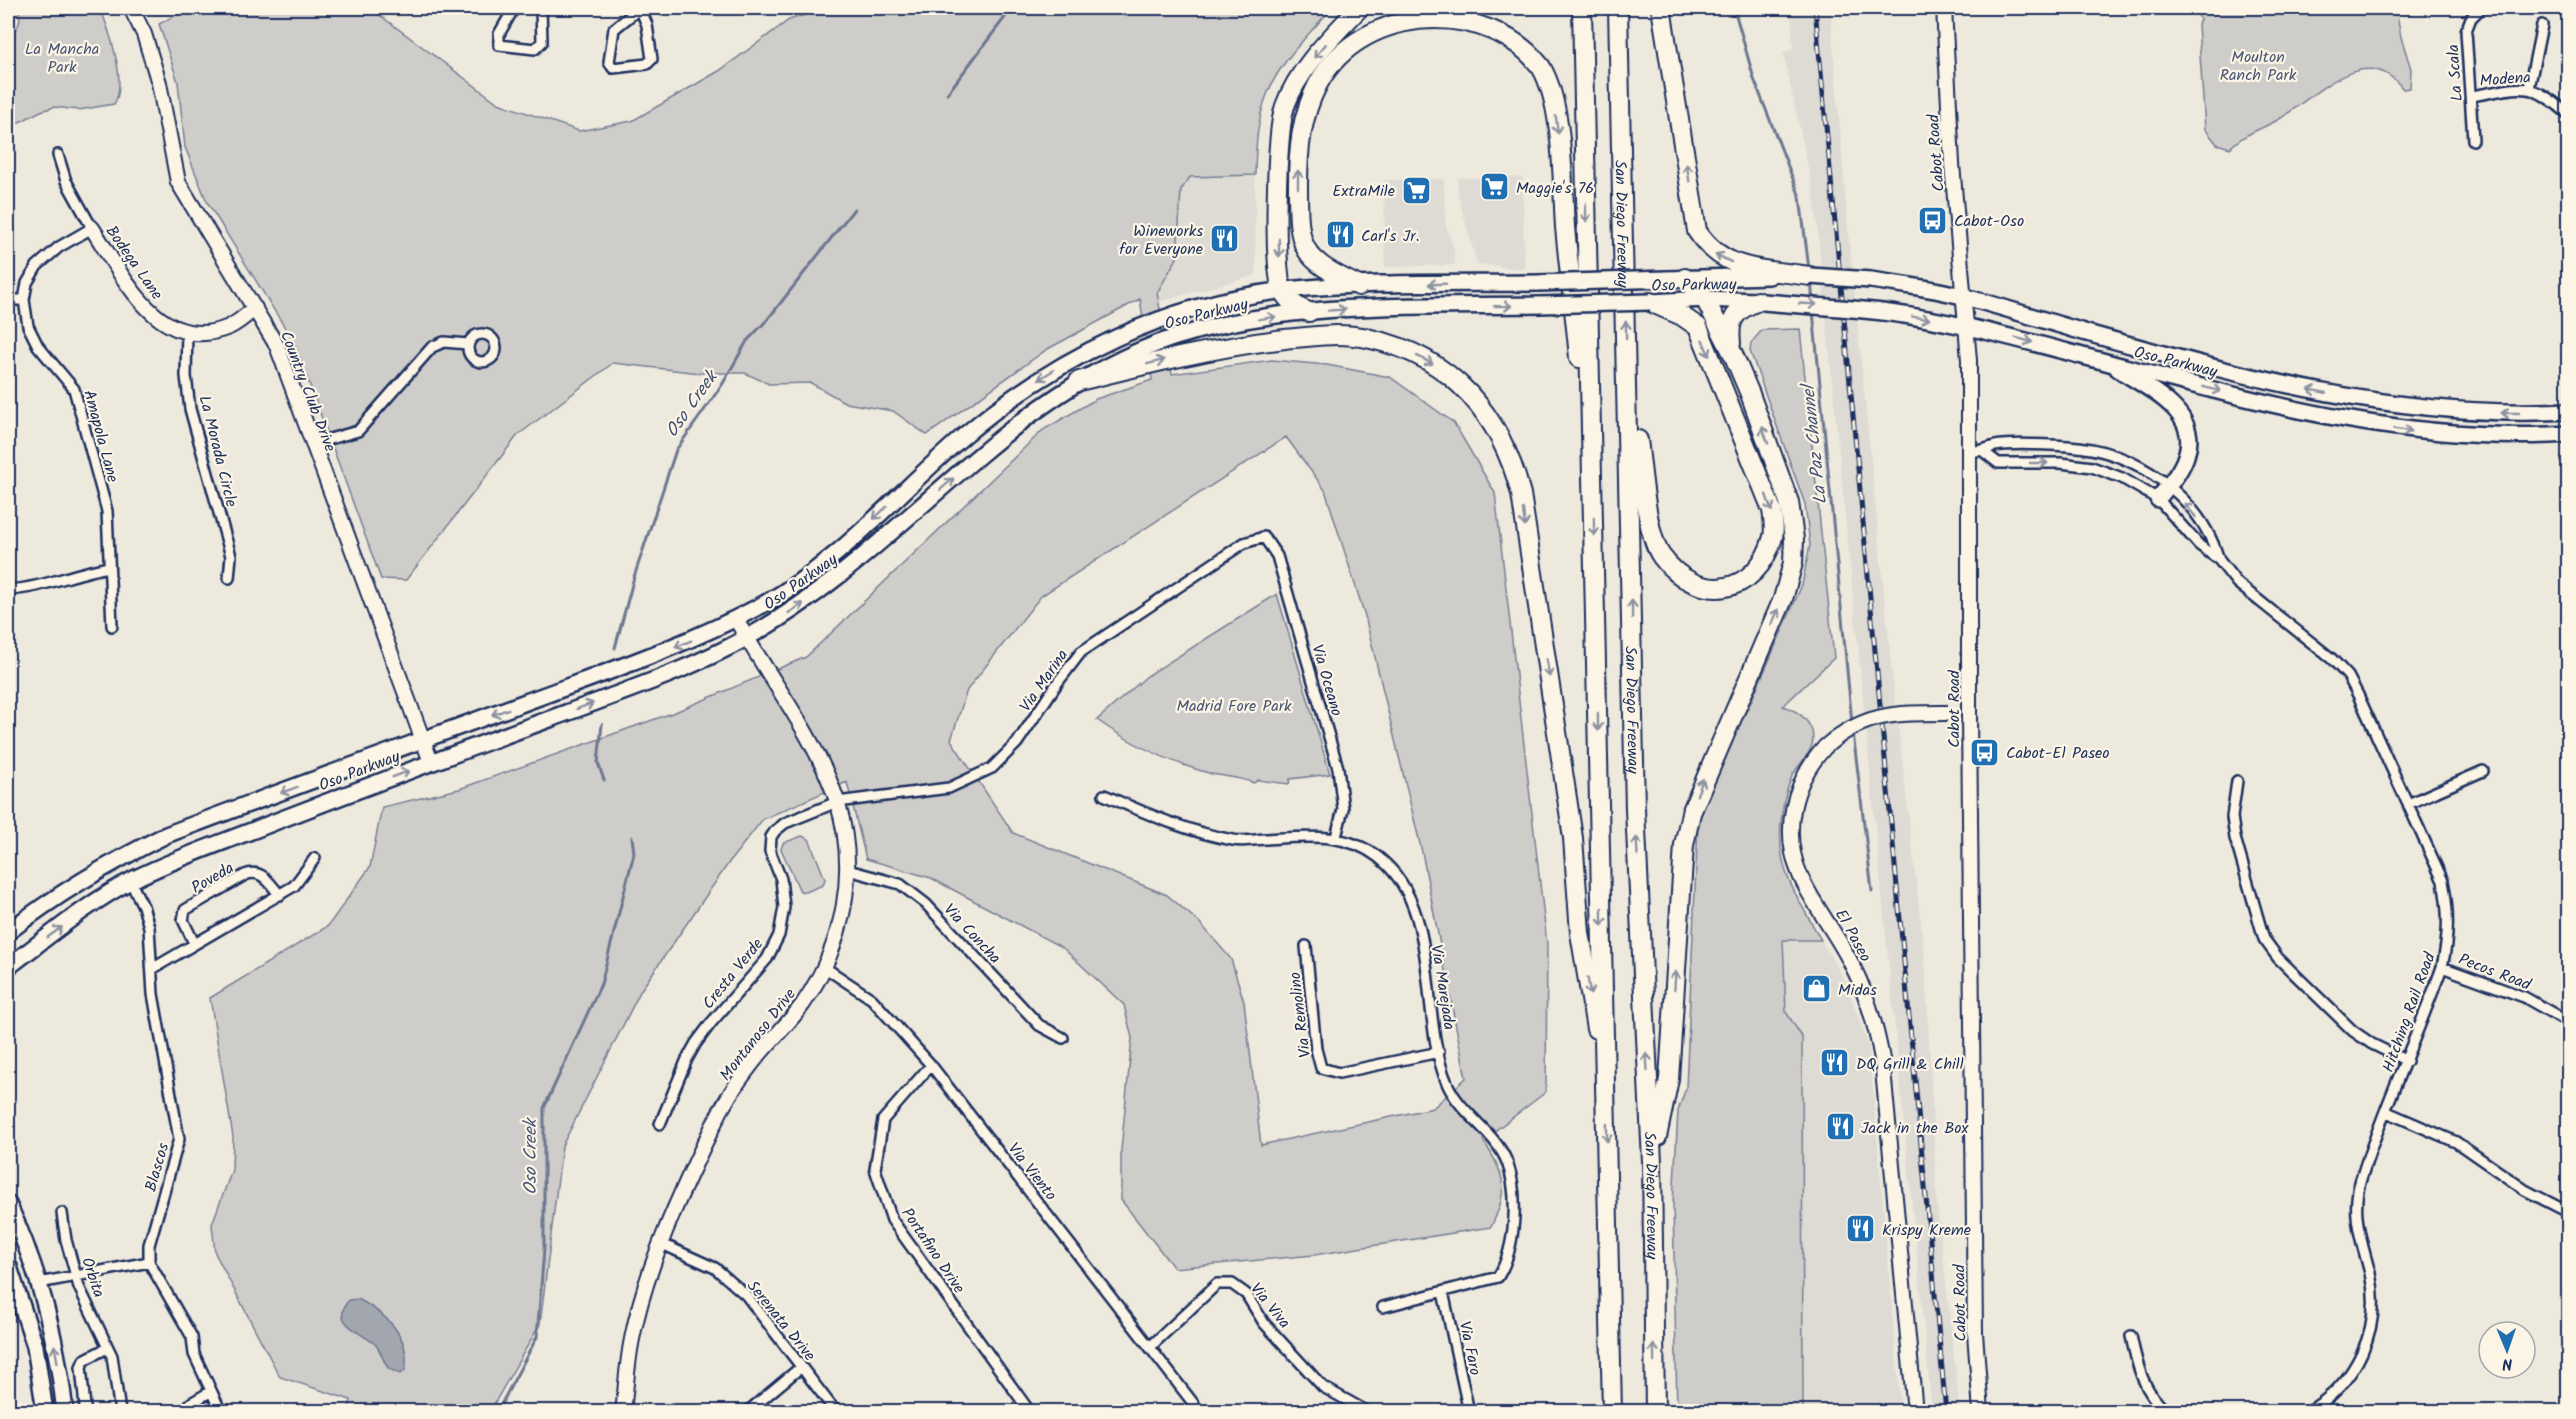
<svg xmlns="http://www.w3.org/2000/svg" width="2576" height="1419" font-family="Kalam,sans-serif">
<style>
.built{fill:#dedbd4}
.green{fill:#cfcdca;stroke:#757e94;stroke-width:1.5;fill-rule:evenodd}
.water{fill:#a2a7af;stroke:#6c778f;stroke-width:1.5}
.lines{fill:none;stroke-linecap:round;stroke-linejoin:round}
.stream{stroke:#6c778f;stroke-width:3}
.street-casing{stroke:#1b2f5e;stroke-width:14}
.secondary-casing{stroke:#1b2f5e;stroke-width:18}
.primary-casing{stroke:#1b2f5e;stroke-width:20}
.highway-casing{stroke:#1b2f5e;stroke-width:22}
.street{stroke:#fcf5e5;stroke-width:9}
.secondary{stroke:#fcf5e5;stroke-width:14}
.primary{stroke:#fcf5e5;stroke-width:15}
.highway{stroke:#fcf5e5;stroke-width:18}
.rail-casing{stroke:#1b2f5e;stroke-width:5}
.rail{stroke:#fcf5e5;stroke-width:3;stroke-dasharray:9;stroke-linecap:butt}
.secondary-bridge-casing{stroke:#1b2f5e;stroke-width:18;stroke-linecap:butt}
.primary-bridge-casing{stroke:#1b2f5e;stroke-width:20;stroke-linecap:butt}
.secondary-bridge{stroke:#fcf5e5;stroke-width:14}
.primary-bridge{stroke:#fcf5e5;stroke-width:15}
.oneway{stroke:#8c92a2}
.labels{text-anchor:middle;stroke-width:4.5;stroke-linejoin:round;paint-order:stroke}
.park-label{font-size:16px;fill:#485679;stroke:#fcf5e5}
.street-label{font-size:16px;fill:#1b2f5e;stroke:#fcf5e5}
.poi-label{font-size:16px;fill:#1b2f5e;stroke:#fcf5e5;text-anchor:start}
.water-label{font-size:18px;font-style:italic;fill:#445376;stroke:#fcf5e5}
</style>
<rect width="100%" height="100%" fill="#eee9dd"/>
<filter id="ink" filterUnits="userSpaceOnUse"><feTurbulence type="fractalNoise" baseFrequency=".0167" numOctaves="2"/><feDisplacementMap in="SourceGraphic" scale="12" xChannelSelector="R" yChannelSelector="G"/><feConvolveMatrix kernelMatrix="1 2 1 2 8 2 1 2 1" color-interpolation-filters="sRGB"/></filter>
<g filter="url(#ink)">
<!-- built -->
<path class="built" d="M1791,8H1830L1848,229L1892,672L1925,958L1937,1203L1960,1411H1932L1814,194L1783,52L1793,49Z
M1255,175L1256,275L1158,302L1157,293L1177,258L1181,190L1190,177Z
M1523,177L1524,269L1477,264L1458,195V178Z
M1444,179L1445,222L1454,249L1455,265L1385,267L1384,180Z
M1783,939L1821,940L1845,980L1869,1048L1901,1411H1803L1802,1037L1786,1012Z"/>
<!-- green -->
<path class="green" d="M18,8H100C109,29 128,84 114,104L79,110L54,107L41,111L8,128C7,102 4,73 8,47C9,31 25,29 18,8Z
M188,8H370L498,103L579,131L632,121L719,71L789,20L827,8H1332C1276,70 1256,87 1255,175L1190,177L1181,190L1177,258L1157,293L1172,374L1272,360L1327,365L1390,377L1454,423L1495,493L1547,944L1546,1092L1483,1140C1505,1175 1510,1189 1491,1227L1314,1255L1174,1268L1121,1200V1150L1132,1038L1124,1005L1063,948L931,878L866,859L847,782L763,819L730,861L641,990L562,1146L540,1324L490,1411H348L351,1400L280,1377L215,1253L212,1224L232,1170L233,1137L210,998L328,926L370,867L382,807L459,789L675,712L806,657L1043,430L1096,399L1152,380L1140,299L1046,350L927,435L893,411L846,403L811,383L769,384L745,373H700L613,363L518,435L406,580L381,579L294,342L207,202L185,147L178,82L159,24ZM1286,437L1325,490L1365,616L1422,852L1466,1078L1433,1108L1261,1145L1244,1002L1231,959L1200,923L1167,895L1013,833L951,740L967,690L1041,596Z
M2194,8H2396L2401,37L2411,69L2410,88L2403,89C2366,40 2317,95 2281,118C2265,128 2244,133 2230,148L2217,144L2205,129L2198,25L2200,19Z
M1800,329L1834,658L1783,706C1799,711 1817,724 1812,745C1809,756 1797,766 1792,776C1780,805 1776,845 1787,875C1795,897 1810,919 1821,940H1783L1786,1012L1802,1037L1803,1411L1677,1412L1673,1203L1678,1111L1686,1088L1698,824L1714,774L1751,702L1802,585L1810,545L1805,504L1750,351L1751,343L1762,330Z
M1277,594L1330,774L1290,779L1289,784L1258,780L1254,783C1239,777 1227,777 1212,774C1172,763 1131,744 1097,720L1147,676Z
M802,836L809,839L825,879L823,885L806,892L800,891L781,849L783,843Z"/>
<!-- water -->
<path class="water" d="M358,1299C386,1314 412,1336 405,1371L400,1374L389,1369C383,1362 381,1350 375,1344C361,1332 329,1323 349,1300Z"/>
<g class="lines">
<!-- stream -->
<path class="stream" d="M1734,8L1754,79L1800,197L1809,269
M947,94L1012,8
M1811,281L1813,302
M1813,311L1852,723
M615,648L634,577L676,450L722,385L747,341L768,319L854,209
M602,724L598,763L604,780
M1853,732L1872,891
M497,1412L537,1337L544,1249V1108L601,984L634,853L632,837"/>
<defs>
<path id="street" d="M514,8L499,34V45L535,49L542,42L541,8
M640,8L647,25L652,59L647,64L613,68L609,62L614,29L640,8H641
M2529,88L2542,25
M2471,96C2521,88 2528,78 2568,114
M2473,140L2466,31L2471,18L2481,8
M58,155L66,181L92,228L59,247L37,266L27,283L24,300L28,326L38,346L74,389L107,511L112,626
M8,300H24
M187,331L186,376L190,409L231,556L229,578
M468 348a14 14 0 1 1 28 0a14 14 0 1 1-28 0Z
M312,444L358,431L432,347L444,342L468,344
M1969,451C1980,452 1985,449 1995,446C2010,443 2052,445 2068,446C2134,450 2200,495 2219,560
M1984,452L1998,463H2061L2092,467L2122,478L2158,499L2199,545L2219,560L2237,583L2332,659L2348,676L2358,695L2443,881C2449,912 2449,936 2442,967C2417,1038 2383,1107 2361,1179C2350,1212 2362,1242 2370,1273C2383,1328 2356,1385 2307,1412
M8,590C43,588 74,573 109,567
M2237,781L2232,817L2235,838L2264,939L2278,958L2353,1031L2372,1044L2407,1061
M1104,795C1146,813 1187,832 1233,840C1243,842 1254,840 1264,839C1304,837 1344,831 1378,857C1443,907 1418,1015 1447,1083C1460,1114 1494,1130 1507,1162C1519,1194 1516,1248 1498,1277L1383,1307
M2408,804L2483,771
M848,870L900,884L926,904L1039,1025L1063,1038
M130,881L143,906L149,927L153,994L179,1139L149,1245V1262L192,1337L194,1354L221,1412
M194,943L183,920L185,910L245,875C262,868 269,883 280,895
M1306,946L1316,1049L1321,1068L1339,1073L1439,1052
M824,967L872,999L931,1065L1200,1412
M2442,967L2524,997L2568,1022
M152,969L294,886L315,858
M931,1065L883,1120L875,1169L892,1220L1030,1412
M2387,1112L2456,1142L2525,1190L2568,1212
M660,1124L687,1059L696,1043L711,1023L767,959L779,935L784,907L781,879L770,851L771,837L775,831L785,823L837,802L949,788L992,768L1017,743L1058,682L1081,652L1244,543L1264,537L1277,556L1338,768L1343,809L1336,837
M62,1213L66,1240L79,1287L112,1356L120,1412
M662,1244L715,1268L746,1295L836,1412
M39,1283L149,1262
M1443,1292L1469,1412
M2131,1336C2137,1365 2143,1392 2167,1412
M1151,1346L1217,1284H1232L1246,1294L1264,1323L1323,1387L1368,1412
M85,1407L81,1367L84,1360L107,1348
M184,1412L191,1403L210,1392
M747,1412L801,1367"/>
<path id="secondary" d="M131,8L144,34L159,83L178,182L277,346L431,762
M1944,8L1952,164L1969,360V713L1975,1333L1981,1412
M92,228C123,276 159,356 229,327C238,323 247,315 255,308
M1825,747C1793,782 1781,831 1800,875C1814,907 1838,935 1853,967C1868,996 1876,1027 1882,1059L1915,1412
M623,1412C626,1388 627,1363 632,1339C646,1267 680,1194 712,1128C722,1106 735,1085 750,1066C766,1044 787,1026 803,1004C844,944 859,871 837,801C815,735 769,679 736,619"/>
<path id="primary" d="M1667,279L1769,276
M1871,280C1902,285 1934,288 1965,297C2006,308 2046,321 2087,333C2249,378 2398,420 2568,411
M1652,302L1705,299L1757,301
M1853,309C1930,315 2004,335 2079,355C2241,397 2398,445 2568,434
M2118,369C2147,388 2202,412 2186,456C2181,472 2168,486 2158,499
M8,932C57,894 109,863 166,835C284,790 404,747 523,703C604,673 685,646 762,605C840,563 899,491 966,434C1057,357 1167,303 1287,290C1369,281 1456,284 1538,283
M8,967C48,937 89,902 134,879C180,856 230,840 277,821C373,784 470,748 566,713C628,690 691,669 748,637C901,553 1003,394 1173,338C1290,300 1418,307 1539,305
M8,1204C39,1269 57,1340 65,1412
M8,1264L35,1346L45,1412"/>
<g id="highway">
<path d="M1582,8L1612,1412"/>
<path id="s1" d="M1618,8L1635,809L1652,1162L1655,1412"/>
<path d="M1661,8L1697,231C1724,273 1765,269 1810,276"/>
<path d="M1359,286C1300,258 1298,250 1298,185C1298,150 1301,116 1318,84C1363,1 1490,0 1541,67C1564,106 1562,182 1565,227C1569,271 1575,314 1579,358"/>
<path d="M1309,312C1297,308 1287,301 1282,289C1273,264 1276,132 1285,106C1299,67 1332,37 1359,8"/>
<path d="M1731,343C1728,319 1735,310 1758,301"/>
<path d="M1079,381C1147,364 1215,347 1285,339C1313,336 1343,332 1371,339C1453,357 1501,416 1521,494L1573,838L1580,933L1596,1029"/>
<path d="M1638,440C1642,468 1646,536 1662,557C1698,605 1757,596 1773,537C1775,529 1773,518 1772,510L1698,327L1682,316L1650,302"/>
<path d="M1657,1137L1669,1079L1684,845L1691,813L1783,599L1793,563L1794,539L1789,502L1750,394L1733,354L1705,299L1685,278"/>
</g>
</defs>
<!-- street casing -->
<use href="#street" class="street-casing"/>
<!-- secondary casing -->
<use href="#secondary" class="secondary-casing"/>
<!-- primary casing -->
<use href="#primary" class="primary-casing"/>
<!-- highway casing -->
<use href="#highway" class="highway-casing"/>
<!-- street -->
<use href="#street" class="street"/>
<!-- secondary -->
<use href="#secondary" class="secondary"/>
<!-- primary -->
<use href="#primary" class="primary"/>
<!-- highway -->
<use href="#highway" class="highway"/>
<defs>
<path id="rail" d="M1815,8L1946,1412"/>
</defs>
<!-- rail casing -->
<use href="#rail" class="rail-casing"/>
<!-- rail -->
<use href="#rail" class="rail"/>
<defs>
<path id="secondary-bridge" d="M1825,747C1864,712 1898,713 1948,713"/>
<path id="primary-bridge" d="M1810,276L1871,280
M1538,283L1667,279
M1763,302L1853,309
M1539,305L1650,302"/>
</defs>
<!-- secondary-bridge casing -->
<use href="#secondary-bridge" class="secondary-bridge-casing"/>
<!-- primary-bridge casing -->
<use href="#primary-bridge" class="primary-bridge-casing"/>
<!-- secondary-bridge -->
<use href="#secondary-bridge" class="secondary-bridge"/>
<!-- primary-bridge -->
<use href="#primary-bridge" class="primary-bridge"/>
</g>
<!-- one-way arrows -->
<defs><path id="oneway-shaft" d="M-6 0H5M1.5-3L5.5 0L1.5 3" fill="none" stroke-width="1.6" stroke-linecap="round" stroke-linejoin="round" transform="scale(1.5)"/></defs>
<g class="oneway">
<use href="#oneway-shaft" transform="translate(1320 51) rotate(130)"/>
<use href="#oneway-shaft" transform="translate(1557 125) rotate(82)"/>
<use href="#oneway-shaft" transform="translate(1688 173) rotate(-99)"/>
<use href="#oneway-shaft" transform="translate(1298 179) rotate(-90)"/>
<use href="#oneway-shaft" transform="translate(1586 213) rotate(89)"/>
<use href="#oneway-shaft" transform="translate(1279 248) rotate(89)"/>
<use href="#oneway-shaft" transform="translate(1723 258) rotate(-153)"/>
<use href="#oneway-shaft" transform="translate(1437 284) rotate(178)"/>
<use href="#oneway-shaft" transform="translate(1808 304) rotate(3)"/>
<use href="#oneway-shaft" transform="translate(1503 306) rotate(-1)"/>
<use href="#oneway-shaft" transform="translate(1337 310) rotate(-3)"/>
<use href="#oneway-shaft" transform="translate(1267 318) rotate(-9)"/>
<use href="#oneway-shaft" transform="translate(1921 318) rotate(9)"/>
<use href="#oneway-shaft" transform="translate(1626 330) rotate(-91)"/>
<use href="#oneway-shaft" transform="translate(2024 340) rotate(15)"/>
<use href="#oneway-shaft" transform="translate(1706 348) rotate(67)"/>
<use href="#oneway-shaft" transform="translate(1425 360) rotate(27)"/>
<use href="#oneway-shaft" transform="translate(1156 362) rotate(-14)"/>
<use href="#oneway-shaft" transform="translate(1046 375) rotate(147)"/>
<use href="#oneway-shaft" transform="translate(2212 389) rotate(14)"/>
<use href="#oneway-shaft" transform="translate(2317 391) rotate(-168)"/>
<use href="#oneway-shaft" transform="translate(2510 413) rotate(180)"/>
<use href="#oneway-shaft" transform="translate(2403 430) rotate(8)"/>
<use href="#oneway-shaft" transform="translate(1765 435) rotate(-110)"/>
<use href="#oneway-shaft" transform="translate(2039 463)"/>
<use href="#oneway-shaft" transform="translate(947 484) rotate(-41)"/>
<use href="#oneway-shaft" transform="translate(1769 503) rotate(71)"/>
<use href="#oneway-shaft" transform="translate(2190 510) rotate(-129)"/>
<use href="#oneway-shaft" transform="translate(880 513) rotate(138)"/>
<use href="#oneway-shaft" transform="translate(1524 518) rotate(83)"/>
<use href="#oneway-shaft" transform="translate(1594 527) rotate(89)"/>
<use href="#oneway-shaft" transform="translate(796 608) rotate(-33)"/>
<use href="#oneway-shaft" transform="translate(1632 609) rotate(-91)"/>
<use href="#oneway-shaft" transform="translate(1775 617) rotate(-66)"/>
<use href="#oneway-shaft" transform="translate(683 644) rotate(158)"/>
<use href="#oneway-shaft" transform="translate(1548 668) rotate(81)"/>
<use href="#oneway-shaft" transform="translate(585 706) rotate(-20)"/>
<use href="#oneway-shaft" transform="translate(500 712) rotate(160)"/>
<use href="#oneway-shaft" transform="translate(1598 722) rotate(89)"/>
<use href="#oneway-shaft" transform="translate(401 774) rotate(-21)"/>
<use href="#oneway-shaft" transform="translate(1700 787) rotate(-69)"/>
<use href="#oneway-shaft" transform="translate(289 790) rotate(160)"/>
<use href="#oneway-shaft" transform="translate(1637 846) rotate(-93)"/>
<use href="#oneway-shaft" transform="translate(1602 917) rotate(89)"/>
<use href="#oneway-shaft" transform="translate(55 932) rotate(-36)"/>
<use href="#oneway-shaft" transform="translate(1675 980) rotate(-86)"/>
<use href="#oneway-shaft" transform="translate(1589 986) rotate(81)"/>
<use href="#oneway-shaft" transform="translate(1647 1062) rotate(-93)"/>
<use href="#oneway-shaft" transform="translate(1607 1133) rotate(89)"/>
<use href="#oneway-shaft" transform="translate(1654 1353) rotate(-91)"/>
<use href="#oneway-shaft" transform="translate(56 1354) rotate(-100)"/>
</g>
</g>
<!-- icons -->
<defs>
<symbol id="supermarket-square" viewBox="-11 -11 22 22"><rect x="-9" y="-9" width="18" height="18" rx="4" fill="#1f6fb2" stroke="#fcf5e5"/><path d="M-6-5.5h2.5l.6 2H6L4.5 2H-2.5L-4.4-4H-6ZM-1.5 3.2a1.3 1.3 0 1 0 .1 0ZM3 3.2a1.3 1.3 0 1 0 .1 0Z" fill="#fff"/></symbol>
<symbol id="bus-square" viewBox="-11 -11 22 22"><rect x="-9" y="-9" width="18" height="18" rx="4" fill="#1f6fb2" stroke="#fcf5e5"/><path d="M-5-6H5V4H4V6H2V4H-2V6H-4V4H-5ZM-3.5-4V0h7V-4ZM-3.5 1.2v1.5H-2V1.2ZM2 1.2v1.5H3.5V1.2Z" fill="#fff"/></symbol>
<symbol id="restaurant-square" viewBox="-11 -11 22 22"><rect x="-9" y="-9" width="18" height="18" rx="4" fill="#1f6fb2" stroke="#fcf5e5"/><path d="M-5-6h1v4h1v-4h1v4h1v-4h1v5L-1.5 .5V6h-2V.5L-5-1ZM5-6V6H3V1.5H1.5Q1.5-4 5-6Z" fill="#fff"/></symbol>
<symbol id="shop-square" viewBox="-11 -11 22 22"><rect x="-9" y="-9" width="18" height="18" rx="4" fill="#1f6fb2" stroke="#fcf5e5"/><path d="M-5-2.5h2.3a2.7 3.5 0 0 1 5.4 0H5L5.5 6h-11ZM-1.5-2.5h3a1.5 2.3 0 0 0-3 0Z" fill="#fff"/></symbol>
</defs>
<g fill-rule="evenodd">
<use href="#supermarket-square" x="1478" y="170" width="33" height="33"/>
<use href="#supermarket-square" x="1400" y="174" width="33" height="33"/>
<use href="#bus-square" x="1916" y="204" width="33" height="33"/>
<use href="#restaurant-square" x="1324" y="218" width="33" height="33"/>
<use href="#restaurant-square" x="1208" y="222" width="33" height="33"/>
<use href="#bus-square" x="1968" y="736" width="33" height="33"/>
<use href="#shop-square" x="1800" y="972" width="33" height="33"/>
<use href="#restaurant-square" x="1818" y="1046" width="33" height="33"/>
<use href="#restaurant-square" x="1824" y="1110" width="33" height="33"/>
<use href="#restaurant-square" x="1844" y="1212" width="33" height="33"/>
</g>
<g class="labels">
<!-- park labels -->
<g class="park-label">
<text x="62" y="54">La Mancha<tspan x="62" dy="18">Park</tspan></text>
<text x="2258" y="62">Moulton<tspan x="2258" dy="18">Ranch Park</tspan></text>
<text x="1234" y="711">Madrid Fore Park</text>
</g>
<!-- street labels -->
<g class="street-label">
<text transform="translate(2454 73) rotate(-94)" y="6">La Scala</text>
<text transform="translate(2505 78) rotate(-4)" y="6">Modena</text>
<text transform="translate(1935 153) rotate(-94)" y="6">Cabot Road</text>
<text dy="6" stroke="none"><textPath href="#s1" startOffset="216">San Diego Freeway</textPath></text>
<text transform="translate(135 262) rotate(55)" y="6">Bodega Lane</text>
<text transform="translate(1694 284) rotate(-1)" y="6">Oso Parkway</text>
<text transform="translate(1206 313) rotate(-14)" y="6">Oso Parkway</text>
<text transform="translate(2176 361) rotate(14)" y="6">Oso Parkway</text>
<text transform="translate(309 391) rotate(69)" y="6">Country Club Drive</text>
<text transform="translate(102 436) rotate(75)" y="6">Amapola Lane</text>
<text transform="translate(219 451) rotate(76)" y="6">La Morada Circle</text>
<text transform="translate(800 581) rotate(-35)" y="6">Oso Parkway</text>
<text transform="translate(1043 680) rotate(-55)" y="6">Via Marina</text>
<text transform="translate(1328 680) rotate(74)" y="6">Via Oceano</text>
<text transform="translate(1953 709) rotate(-90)" y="6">Cabot Road</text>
<text dy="6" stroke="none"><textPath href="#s1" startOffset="702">San Diego Freeway</textPath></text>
<text transform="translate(359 770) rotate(-21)" y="6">Oso Parkway</text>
<text transform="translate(212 877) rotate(-30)" y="6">Poveda</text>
<text transform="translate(973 933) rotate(47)" y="6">Via Concha</text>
<text transform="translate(1854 935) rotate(61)" y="6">El Paseo</text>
<text transform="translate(2495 971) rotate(21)" y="6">Pecos Road</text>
<text transform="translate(732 973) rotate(-51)" y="6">Cresta Verde</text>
<text transform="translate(1444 987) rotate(81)" y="6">Via Marejada</text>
<text transform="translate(2408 1012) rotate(-70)" y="6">Hitching Rail Road</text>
<text transform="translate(1299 1015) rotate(-97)" y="6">Via Remolino</text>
<text transform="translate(757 1034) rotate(-52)" y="6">Montanoso Drive</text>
<text transform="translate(156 1167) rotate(-74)" y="6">Blascos</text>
<text transform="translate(1033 1171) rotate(52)" y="6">Via Viento</text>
<text dy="6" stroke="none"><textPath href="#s1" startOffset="1188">San Diego Freeway</textPath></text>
<text transform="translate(934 1250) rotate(56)" y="6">Portafino Drive</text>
<text transform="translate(94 1277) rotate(71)" y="6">Orbita</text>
<text transform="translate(1959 1303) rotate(-91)" y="6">Cabot Road</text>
<text transform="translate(1271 1305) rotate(51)" y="6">Via Viva</text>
<text transform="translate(782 1320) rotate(51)" y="6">Serenata Drive</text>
<text transform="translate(1471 1348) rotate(78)" y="6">Via Faro</text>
</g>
<!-- poi labels -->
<g class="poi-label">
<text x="1516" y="193">Maggie's 76</text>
<text x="1395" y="196" text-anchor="end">ExtraMile</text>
<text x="1954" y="226">Cabot-Oso</text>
<text x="1203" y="236" text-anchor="end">Wineworks<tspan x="1203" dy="18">for Everyone</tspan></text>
<text x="1361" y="241">Carl's Jr.</text>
<text x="2006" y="758">Cabot-El Paseo</text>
<text x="1838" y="995">Midas</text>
<text x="1856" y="1069">DQ Grill &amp; Chill</text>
<text x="1861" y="1133">Jack in the Box</text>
<text x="1882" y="1235">Krispy Kreme</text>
</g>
<!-- water labels -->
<g class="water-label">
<text transform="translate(691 404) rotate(-55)" y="6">Oso Creek</text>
<text transform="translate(1814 445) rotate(-96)" y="6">La Paz Channel</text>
<text transform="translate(530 1157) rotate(-90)" y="6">Oso Creek</text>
</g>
</g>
<!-- margin -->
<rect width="2576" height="1419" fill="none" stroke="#fcf5e5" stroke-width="30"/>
<rect x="15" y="15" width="2546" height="1389" fill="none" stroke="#1b2f5e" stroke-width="2" filter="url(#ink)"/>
<!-- north arrow -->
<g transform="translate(2507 1350) rotate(178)"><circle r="28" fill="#fcf5e5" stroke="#a2a6af" stroke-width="1.5"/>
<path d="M0-4.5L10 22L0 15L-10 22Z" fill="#1f6fb2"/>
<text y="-9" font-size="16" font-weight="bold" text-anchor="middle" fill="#1b2f5e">N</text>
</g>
</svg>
